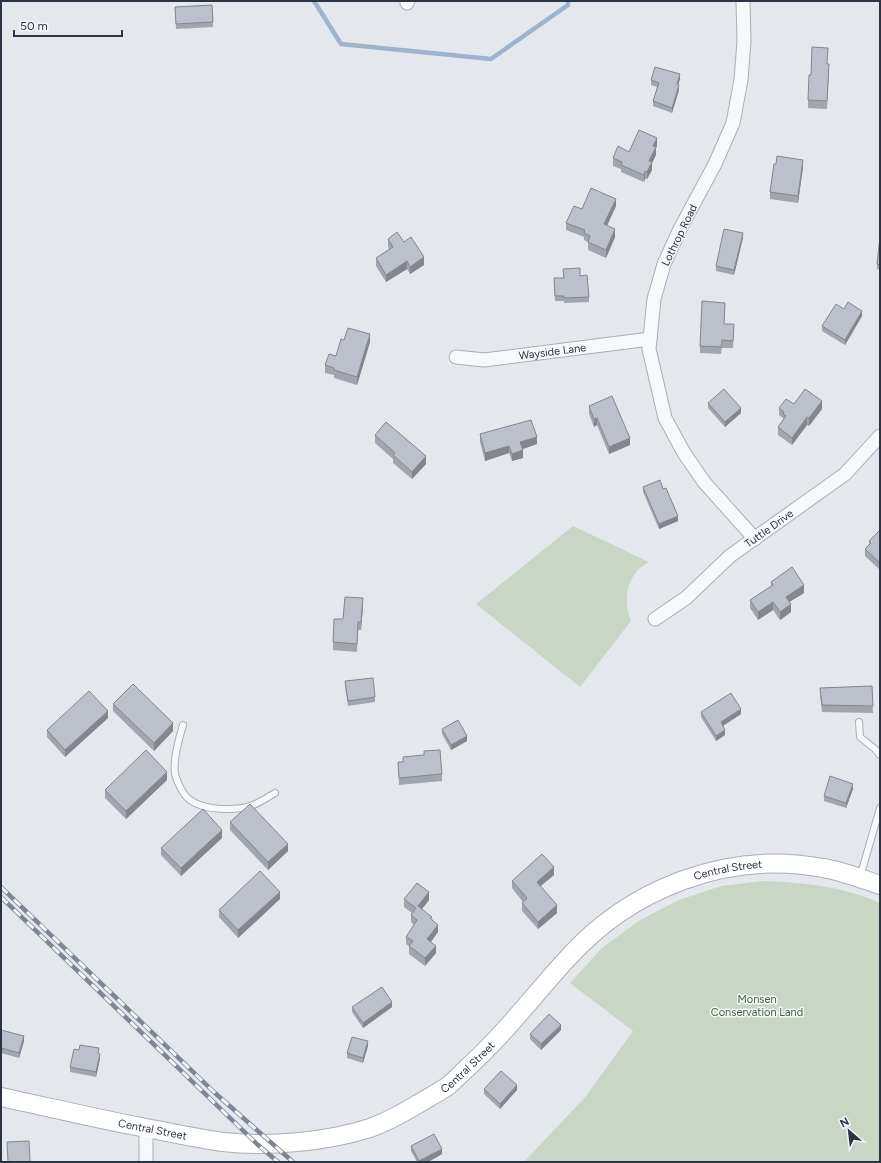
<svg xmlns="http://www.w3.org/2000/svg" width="881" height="1163" font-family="Figtree,sans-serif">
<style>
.green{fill:#c9d6c5}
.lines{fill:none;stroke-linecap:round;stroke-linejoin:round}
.stream{stroke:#9fb4cc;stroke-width:4.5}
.lane-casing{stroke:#a9aeb7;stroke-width:8}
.street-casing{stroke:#a9aeb7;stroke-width:15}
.secondary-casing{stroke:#a9aeb7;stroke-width:20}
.lane{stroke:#f7f8fa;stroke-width:6}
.street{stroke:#f7f8fa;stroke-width:13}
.secondary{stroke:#fff;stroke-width:18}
.rail-casing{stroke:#7d8696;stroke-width:4.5}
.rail{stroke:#f4f6f9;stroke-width:3;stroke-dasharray:9;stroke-linecap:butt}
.wall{fill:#a1a5ae}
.shaded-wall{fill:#83868d}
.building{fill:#bbc0ca;stroke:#83868d}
.labels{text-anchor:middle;stroke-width:3;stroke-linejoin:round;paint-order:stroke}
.street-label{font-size:11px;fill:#2b3445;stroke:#f4f6f9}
.park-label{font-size:11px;fill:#3f6138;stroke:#f4f6f9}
</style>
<rect width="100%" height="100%" fill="#e4e7ec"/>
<!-- green -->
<path class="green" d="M573,526L649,562C646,564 642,566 639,569C625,583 624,604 631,621L580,687L476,604Z
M765,881C806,883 842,886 880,903V1162H524L586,1096L633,1031L570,983L602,948L640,920L679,900L721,886Z"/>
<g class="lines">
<!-- stream -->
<path class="stream" d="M314,1L341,44L491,59L568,5V1"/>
<defs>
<path id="lane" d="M859,722L860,737L875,749L880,755
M183,725C179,738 173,760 175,774C177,782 183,795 190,800C205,811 237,811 253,805C261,802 268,797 275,793
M860,877L880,808"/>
<g id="street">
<path d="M743,1L744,41L741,80L733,123L715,164L680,229L664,264L654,299L649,349L665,418L684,453L704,482L755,539"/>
<path d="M407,3L408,1"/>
<path id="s1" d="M456,357L484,360L650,339"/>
<path id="s2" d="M655,619L686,598L730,556L845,474L880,436"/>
<path d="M146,1162V1128"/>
</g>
<g id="secondary">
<path id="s3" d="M1,1097C48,1107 94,1118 141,1127C168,1132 196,1138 223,1142C268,1147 327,1142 370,1128C387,1122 403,1113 418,1104C428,1098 439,1092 448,1086C454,1081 460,1075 466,1069C503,1036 533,996 566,960C630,888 728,850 823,868C842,871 862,879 880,885"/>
</g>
</defs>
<!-- lane casing -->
<use href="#lane" class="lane-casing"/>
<!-- street casing -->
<use href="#street" class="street-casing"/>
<!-- secondary casing -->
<use href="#secondary" class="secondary-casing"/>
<!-- lane -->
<use href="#lane" class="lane"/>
<!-- street -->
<use href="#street" class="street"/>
<!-- secondary -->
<use href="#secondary" class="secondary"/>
<defs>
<path id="rail" d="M1,887L215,1093L293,1162
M1,897L257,1144L278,1162"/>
</defs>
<!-- rail casing -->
<use href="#rail" class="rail-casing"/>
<!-- rail -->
<use href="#rail" class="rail"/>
</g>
<!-- wall -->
<path class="wall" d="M212,5L213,27L176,29L175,7Z
M828,64L829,71L827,109L808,108V100L811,75Z
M680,79L678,84L679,90L672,113L653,106V101L657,87L651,85V80Z
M657,146L656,148V155L652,163V170L647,179H645L644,182L621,172V169L613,166V158L629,152Z
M803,167L798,203L770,199V192Z
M616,206L607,226L615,237L606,258L588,250V242L584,240V237L566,230V223L582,209Z
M880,237V270L877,269V264Z
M743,238L734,275L716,271V266Z
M388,239L404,242L424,265L410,274L407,269L386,282L376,266V258L389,249L388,246Z
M563,269L580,276L589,297V302L564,303V301H555L554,283L563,278Z
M844,309L862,316L845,345L822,331V326Z
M725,310L724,324L734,332L733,348H722L721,354L700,353V346Z
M344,340L370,342L357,385L334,378V375L325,373V365L336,356Z
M708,403L741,413L725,427L708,408Z
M794,404L822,409L809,426L807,425L792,445L778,435V427L783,421V418L779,415V408Z
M589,406L630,445L609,454L597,425L594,427L589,414Z
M480,434L537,444L522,449L523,458L512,461L509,453L485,461L480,442Z
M375,435L426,464L412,479L393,463V459L375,443Z
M643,487L678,521L659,529L643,492Z
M880,530V570L865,556V549L869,544V541Z
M771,582L804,593L789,602L791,612L780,620L773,610L758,620L750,608V600L771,587Z
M363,606L361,630H358L357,652L333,650V642L343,619Z
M345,681L375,697V702L348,706L345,686Z
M872,686L873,713L822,712L820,695V688Z
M113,704L173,731L154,751L113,711Z
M701,712L741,714L723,726L725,735L716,741L701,717Z
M108,718L65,757L47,737V730Z
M442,729L467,741L451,750L442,734Z
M403,757L442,774V781L399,785L398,762H403Z
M167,780L126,819L105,798V790Z
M853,789L846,808L824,801V796Z
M230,822L288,851L268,870L230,830Z
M222,838L181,876L161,855V848Z
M554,875L540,886L557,913L538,929L522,911V903L523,902L512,888V881Z
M280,899L238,938L219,917V910Z
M404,899L429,900L422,909L432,919L438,932L431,942L436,953L425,966L409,954V946L406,944V937L414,925L411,922V915L412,913L404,907Z
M352,1007H392L363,1028L352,1012Z
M1,1030L24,1041L19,1058L1,1053Z
M561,1030L541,1050L530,1039V1034Z
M368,1046L363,1063L347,1058V1053Z
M99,1053L100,1059L96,1077L70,1072V1067Z
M484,1089L517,1090L500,1109L484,1094Z
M411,1146L442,1154L428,1162H417L411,1151Z"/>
<!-- shaded-wall -->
<path class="shaded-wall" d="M680,74V79L677,89V84Z
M679,85V90L672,113V108Z
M657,138V146L656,148V155L652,163V170L647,179V172L649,161L653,146Z
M803,160V167L798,203V196Z
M645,171V179L644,182V175Z
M616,199V206L604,232V224Z
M615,229V237L606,258V250Z
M743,233V238L734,275V270Z
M424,257V265L410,274V267Z
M407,261V269L386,282V275Z
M862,311V316L845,345V340Z
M370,334V342L357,385V377Z
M822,401V409L809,426V418Z
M741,408V413L725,427V422Z
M807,417V425L792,445V438Z
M597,418V425L594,427V419Z
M537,437V444L520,450V442Z
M630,438V445L609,454V447Z
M509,446V453L485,461V453Z
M523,450V458L512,461V454Z
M426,456V464L412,479V472Z
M678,516V521L659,529V524Z
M804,585V593L786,604V597Z
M363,598V606L361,630V622Z
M773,602V610L758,620V612Z
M791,604V612L780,620V612Z
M741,709V714L721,727V722Z
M108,711V718L65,757V750Z
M173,723V731L154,751V743Z
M725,730V735L716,741V736Z
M467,736V741L451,750V745Z
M167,772V780L126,819V811Z
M853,784V789L846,808V803Z
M222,830V838L181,876V868Z
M288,844V851L268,870V862Z
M554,867V875L537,889V882Z
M280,892V899L238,938V930Z
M429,892V900L418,914V906Z
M557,905V913L538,929V922Z
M438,925V932L427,947V939Z
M436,946V953L425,966V958Z
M392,1002V1007L363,1028V1023Z
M561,1025V1030L541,1050V1044Z
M24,1036V1041L19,1058V1053Z
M368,1041V1046L363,1063V1058Z
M100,1054V1059L96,1077V1072Z
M517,1085V1090L500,1109V1104Z
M442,1149V1154L428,1162H419V1161Z"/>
<!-- building -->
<path class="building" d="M212,5L213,22L176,24L175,7Z
M812,47L828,48L827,64H829L827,101L808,100L809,75H811Z
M655,67L680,74L677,84L679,85L672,108L653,101L659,83L651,80Z
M639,130L657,138L653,146L656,147L649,161L652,162L647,172L645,171L644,175L621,165L622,162L613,158L618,146L629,152Z
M777,156L803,160L798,196L770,192L774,164H776Z
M591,188L616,199L604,224L615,229L606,250L588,242L590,236L584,233L585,230L566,223L574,206L582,209Z
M724,229L743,233L734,270L716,266Z
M397,232L404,242L411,237L424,257L410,267L407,261L386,275L376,258L393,247L388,239Z
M880,237V265L877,264Z
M580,268V276L587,275L589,297L564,298V296H555L554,278H564L563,269Z
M702,301L725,303L724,324H734L733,341L722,340L721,347L700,346Z
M848,302L862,311L845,340L822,326L836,304L844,309Z
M348,328L370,334L357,377L334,370V368L325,365L329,354L336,356L341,339L344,340Z
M724,389L741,408L725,422L708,403Z
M805,389L822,401L809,418L807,417L792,438L778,427L786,416L783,414L784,412L779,408L786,399L794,404Z
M612,396L630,438L609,447L597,418L594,419L589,406Z
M531,420L537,437L520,442L523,450L512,454L509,446L485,453L480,434Z
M386,422L426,456L412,472L393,455L395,453L375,435Z
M660,480L663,489L666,488L678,516L659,524L643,487Z
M880,530V563L865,549L871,543L869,541Z
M792,567L804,585L786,597L791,604L780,612L773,602L758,612L750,600L773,585L771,582Z
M345,597L363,598L361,622H358L357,644L333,642L334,619H343Z
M373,678L375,697L348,701L345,681Z
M133,684L173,723L154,743L113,704Z
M872,686L873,706L822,705L820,688Z
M89,691L108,711L65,750L47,730Z
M731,693L741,709L721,722L725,730L716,736L701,712Z
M458,720L467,736L451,745L442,729Z
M146,750L167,772L126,811L105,790Z
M440,750L442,774L399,778L398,762H403V757L424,755V751Z
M830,776L853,784L846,803L824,796Z
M250,804L288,844L268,862L230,822Z
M203,809L222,830L181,868L161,848Z
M542,854L554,867L537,882L557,905L538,922L522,903L527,898L512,881Z
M260,871L280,892L238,930L219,910Z
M417,883L429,892L418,906L432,917L430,918L438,925L427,939L436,946L425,958L409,946L413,941L406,937L417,920L411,915L416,908L404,899Z
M382,987L392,1002L363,1023L352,1007Z
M549,1014L561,1025L541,1044L530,1034Z
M1,1030L24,1036L19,1053L1,1048Z
M352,1037L368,1041L363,1058L347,1053Z
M80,1045L99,1048L98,1053L100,1054L96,1072L70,1067L74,1049L79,1050Z
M501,1071L517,1085L500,1104L484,1089Z
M434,1134L442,1149L419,1161L411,1146Z
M29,1141L30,1162H8L7,1142Z"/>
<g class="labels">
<!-- street labels -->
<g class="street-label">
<text transform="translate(679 235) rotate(-64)" y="4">Lothrop Road</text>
<text dy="4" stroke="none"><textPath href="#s1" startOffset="97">Wayside Lane</textPath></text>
<text dy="4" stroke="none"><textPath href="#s2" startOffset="146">Tuttle Drive</textPath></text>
<text dy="4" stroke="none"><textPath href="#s3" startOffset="826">Central Street</textPath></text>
<text dy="4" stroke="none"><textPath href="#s3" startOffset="491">Central Street</textPath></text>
<text dy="4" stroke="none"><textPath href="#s3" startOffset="155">Central Street</textPath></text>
</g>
<!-- park labels -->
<g class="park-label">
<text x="757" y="1003">Monsen<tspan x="757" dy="13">Conservation Land</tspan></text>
</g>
</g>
<!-- border -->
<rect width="881" height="1163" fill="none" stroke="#2b3445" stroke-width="4"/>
<!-- north arrow -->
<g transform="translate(849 1131) rotate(332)" stroke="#f4f6f9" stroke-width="3" paint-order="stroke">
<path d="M0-3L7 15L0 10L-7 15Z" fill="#2b3445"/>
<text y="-6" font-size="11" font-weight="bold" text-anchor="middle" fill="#2b3445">N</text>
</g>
<!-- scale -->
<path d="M14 30v6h108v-6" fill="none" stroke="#2b3445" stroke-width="2"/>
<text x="20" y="30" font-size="12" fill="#2b3445" stroke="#f4f6f9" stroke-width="3" paint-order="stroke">50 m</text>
</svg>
